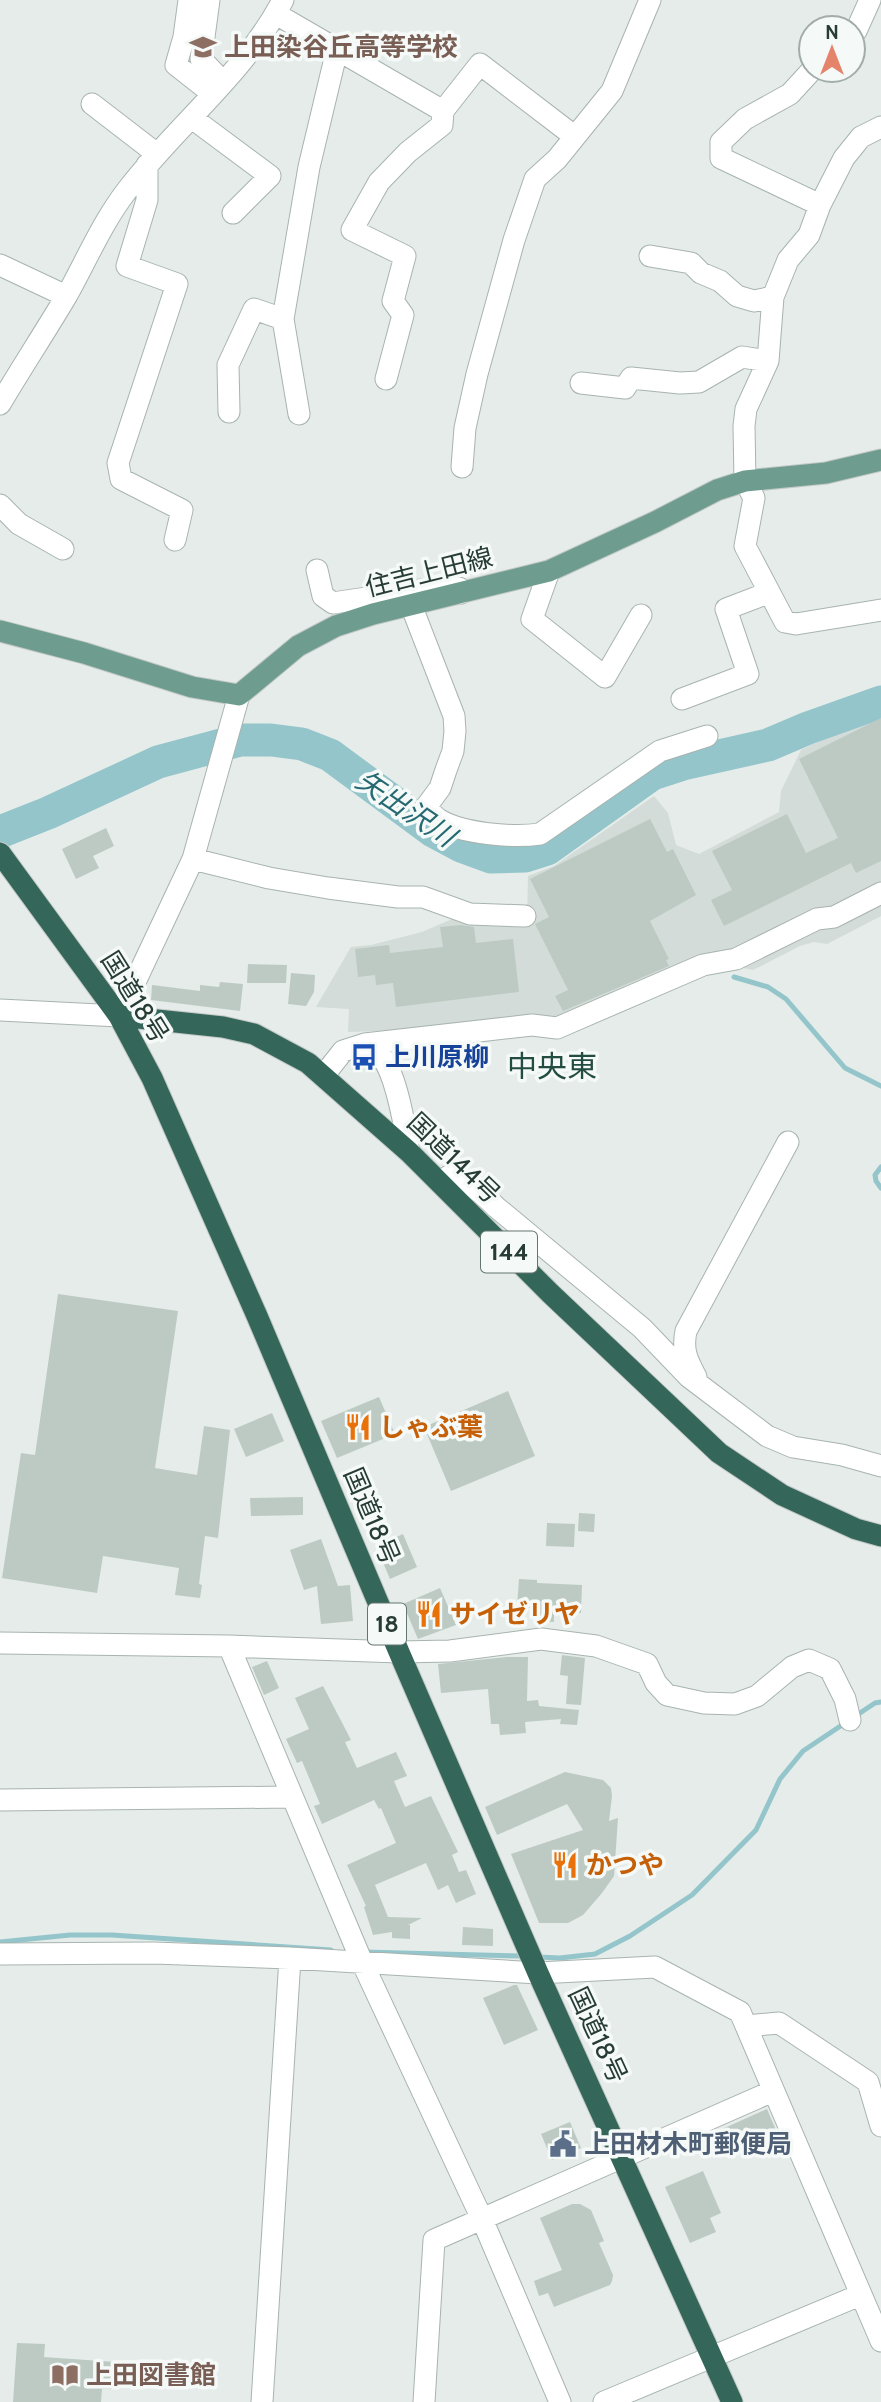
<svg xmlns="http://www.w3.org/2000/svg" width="881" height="2402" font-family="Cabin,'Noto Sans JP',sans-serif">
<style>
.built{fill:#d3dcd8}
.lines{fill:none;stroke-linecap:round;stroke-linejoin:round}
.stream{stroke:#93c5cb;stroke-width:5}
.river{stroke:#93c5cb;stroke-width:33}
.building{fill:#bdcac4}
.minor-casing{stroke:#a8b4af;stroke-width:23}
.major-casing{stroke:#c2c8c6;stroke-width:23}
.highway-casing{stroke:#c2c8c6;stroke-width:23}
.minor{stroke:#fff;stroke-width:21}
.major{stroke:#6e9d8f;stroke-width:21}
.highway{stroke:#34665a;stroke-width:21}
.labels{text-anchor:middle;stroke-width:7;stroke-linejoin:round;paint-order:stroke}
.shield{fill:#f5f9f7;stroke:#64756f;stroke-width:2}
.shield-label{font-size:24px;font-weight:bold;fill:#263c35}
.education-label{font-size:26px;font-weight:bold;fill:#785e54;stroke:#f5f9f7;text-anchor:start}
.street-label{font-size:26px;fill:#263c35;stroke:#f5f9f7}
.transit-label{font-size:26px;font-weight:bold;fill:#164399;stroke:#f5f9f7;text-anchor:start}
.food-label{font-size:26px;font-weight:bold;fill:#c56008;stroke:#f5f9f7;text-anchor:start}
.service-label{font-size:26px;font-weight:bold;fill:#4e5e75;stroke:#f5f9f7;text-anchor:start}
.water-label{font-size:28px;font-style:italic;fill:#256973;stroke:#f5f9f7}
.quarter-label{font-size:30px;fill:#234d41;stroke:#f5f9f7}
</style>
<rect width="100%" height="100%" fill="#e5ece9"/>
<!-- built -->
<path class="built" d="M881,711V916L827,944L814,942L800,946L753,970L733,966L704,972L559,1032L384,1036L380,1031L348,1032L349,1009L316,1007L351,947L371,945L422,932L459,916L527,921L528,876L554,866L654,796L668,813L676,845L699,854L779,812L781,791L801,750Z"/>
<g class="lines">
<!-- stream -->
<path class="stream" d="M734,977L768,987L786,999L845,1068L881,1086
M881,1167L875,1175L876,1181L881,1188
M854,1717L875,1703L881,1702
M0,1942L70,1935H112L331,1950
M362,1952L523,1956
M537,1957L560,1958L595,1954L630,1936L692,1895L756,1830L780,1779L803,1751L845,1723"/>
<!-- river -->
<path class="river" d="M0,832L48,813L158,762L240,740H271L302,744L330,755L433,831L461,846L491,857L525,856L547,849L652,774L683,764L768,745L808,728L881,702"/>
</g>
<!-- building -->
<path class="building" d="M881,718V861L856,873L851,863L724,926L711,900L732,890L712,851L787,814L806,853L838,838L799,759Z
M650,819L667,852L673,849L696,895L650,921L669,959L666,960L669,966L563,1011L555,996L568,990L535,924L549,917L530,879Z
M106,828L114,846L93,856L99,868L76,879L62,849Z
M461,925L474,927L476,943L513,939L519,992L396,1007L393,983L376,985L375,975L358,977L355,949L389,945L390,953L443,947L440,927Z
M248,964L287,965L286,983H247Z
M291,973L315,975L314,992L306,1006L288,1004Z
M220,982L243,984L240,1011L151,1000L152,985L200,991V985L219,987Z
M58,1294L178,1311L155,1468L197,1475L204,1426L230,1430L218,1538L205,1536L199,1584L202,1585L200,1598L175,1595L179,1568L103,1556L97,1593L2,1578L21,1453L35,1455Z
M508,1391L535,1456L451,1491L424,1427Z
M379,1397L395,1434L337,1458L321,1421Z
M272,1413L284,1441L246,1457L234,1429Z
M303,1497V1515L251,1516L250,1498Z
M579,1513L595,1514L594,1532L578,1531Z
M547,1523L575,1524L574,1547L546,1546Z
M403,1534L417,1567L390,1579L376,1546Z
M321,1539L338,1586L350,1585L353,1621L321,1624L317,1586L304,1590L290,1550Z
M519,1579L537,1580V1583L582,1585L581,1613L554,1612V1622L538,1621L539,1609L517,1607Z
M440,1588L456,1625L418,1639L403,1604Z
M562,1655L585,1658L581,1705L566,1704L568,1676L560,1675Z
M507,1657H528L527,1701L538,1700L539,1706L579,1710L577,1725L560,1724L561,1719L525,1722L526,1733L500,1735L499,1724H491L488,1689L441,1693L438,1664Z
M267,1661L279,1688L264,1695L252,1667Z
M323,1686L351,1740L345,1742L357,1768L396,1752L407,1776L394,1781L405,1807L431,1796L458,1852L452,1855L459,1872L466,1870L476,1894L456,1903L448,1885L438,1890L426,1863L375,1885L388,1917L422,1918L408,1925H410V1939L392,1938V1932L373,1935L364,1907L366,1906L347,1865L396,1843L381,1808L379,1809L374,1800L322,1824L314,1806L320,1804L302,1761L297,1763L286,1739L309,1729L295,1698Z
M565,1772L603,1780L611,1788L612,1796L609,1821L618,1818L614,1876L602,1893L583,1915L568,1923H539L511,1854L583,1830L567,1804L497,1835L485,1807Z
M463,1927L493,1929V1946L462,1945Z
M514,1985H517L538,2030L504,2045L483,1998Z
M767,2109L776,2130L729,2151L720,2130Z
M570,2122L581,2148L552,2160L541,2134Z
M703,2171L721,2213L710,2218L716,2232L690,2243L665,2187Z
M572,2204H580L591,2210L604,2241L599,2243L613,2275L612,2281L610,2285L554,2307L548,2293L539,2296L534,2281L562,2270L540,2218Z
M17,2343L45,2344L44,2357L115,2362L113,2389H102L101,2402H13Z"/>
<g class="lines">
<defs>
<path id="minor" d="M189,0L184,37L176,65L213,94
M209,0L201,59L218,77L226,80
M276,14L443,111
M853,33L856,31L870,0
M812,70L790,94L745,119L721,142V158L820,205
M92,104L157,154
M192,118L270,176L233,213
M881,127L861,137L844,158L820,205L809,235L788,260L773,297L768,361L746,409L744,426L745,481L754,498L745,546L785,622L796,624L881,610
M147,165V200L127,266L177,284L118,463L121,479L182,510L175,540
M650,256L691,263L701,273L720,281L737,296L754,301L773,297
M0,265L66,296
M283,319L299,414
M386,379L403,315L393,301L405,256L352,230L379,182L408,152L442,125L443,111L480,64L574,136
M581,383L625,388L631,378L680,383L699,382L742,357L768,361
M0,404C22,367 45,332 67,295C87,259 103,221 128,189C178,124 245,73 283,0
M229,412L228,365L254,309L283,319L309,167L337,50
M462,467L465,428L477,374L514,240L535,179L557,159L612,91L650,0
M0,505L19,524L63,549
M317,570L323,596L333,603L447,586L459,588L461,593
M549,571L532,619L605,677L641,615
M411,605L454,716L455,731L453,751L446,770L440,788L426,807C430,811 434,816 438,819C461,834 514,838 540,834L660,751L707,736
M682,699L748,674L726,609L768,593
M193,859L269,878L328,888L398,897H423L470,914L525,916
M0,1010L119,1016L193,859L239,695
M365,1044C371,1048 378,1052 382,1057C397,1077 405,1127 409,1152
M324,1075L343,1051L365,1044L532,1025L557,1028L703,965L736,959L817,919L834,917L881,893
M440,1182L449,1176C469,1182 481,1192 496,1207L642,1328L689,1377L767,1436L793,1447L842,1455L881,1466
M696,1377C687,1360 682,1350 686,1331L788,1142
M0,1643L229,1646L399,1652L450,1651L541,1639L596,1646L647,1664L656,1683L667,1695L704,1703L735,1704L757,1696L792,1667L809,1660L830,1669L845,1699L850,1720
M229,1646L362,1962L482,2219L560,2402
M0,1800L291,1797
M0,1954L154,1953L290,1958L538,1973L655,1967L740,2012L881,2341
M746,2026L779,2023L868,2082L881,2126
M262,2402L290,1958
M424,2402L434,2240L773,2091
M604,2402L860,2295"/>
<path id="major" d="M0,631L84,653L192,687L239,695L298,646L336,626L373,614L549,571L655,522L717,490L745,481L826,473L881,460"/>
<path id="highway" d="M0,853L119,1016L152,1078L257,1316L399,1652L538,1973L732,2402
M119,1016L223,1027L254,1034L308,1063L409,1152L551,1294L719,1453L782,1495L856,1529L881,1536"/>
</defs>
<!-- minor casing -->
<use href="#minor" class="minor-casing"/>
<!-- major casing -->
<use href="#major" class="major-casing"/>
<!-- highway casing -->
<use href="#highway" class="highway-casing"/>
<!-- minor -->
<use href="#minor" class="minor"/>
<!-- major -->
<use href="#major" class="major"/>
<!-- highway -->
<use href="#highway" class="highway"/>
</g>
<!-- icons -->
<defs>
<symbol id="school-bare" viewBox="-9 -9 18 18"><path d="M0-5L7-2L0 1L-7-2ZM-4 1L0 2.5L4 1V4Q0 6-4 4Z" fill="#8d6e63" stroke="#f5f9f7" stroke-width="2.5" paint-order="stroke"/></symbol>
<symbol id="bus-bare" viewBox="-9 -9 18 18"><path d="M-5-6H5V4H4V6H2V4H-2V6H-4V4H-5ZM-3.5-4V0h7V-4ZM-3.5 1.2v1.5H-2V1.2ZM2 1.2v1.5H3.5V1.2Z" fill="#1a4fb4" stroke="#f5f9f7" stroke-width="2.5" paint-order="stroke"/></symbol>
<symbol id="restaurant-bare" viewBox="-9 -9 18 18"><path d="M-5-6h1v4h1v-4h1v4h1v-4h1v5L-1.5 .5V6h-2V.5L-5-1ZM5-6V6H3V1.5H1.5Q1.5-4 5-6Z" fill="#e8710a" stroke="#f5f9f7" stroke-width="2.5" paint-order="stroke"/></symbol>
<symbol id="civic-bare" viewBox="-9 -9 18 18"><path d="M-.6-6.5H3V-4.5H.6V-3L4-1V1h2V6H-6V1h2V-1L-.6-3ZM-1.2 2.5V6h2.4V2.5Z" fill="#5c6f8a" stroke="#f5f9f7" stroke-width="2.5" paint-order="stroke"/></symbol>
<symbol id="library-bare" viewBox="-9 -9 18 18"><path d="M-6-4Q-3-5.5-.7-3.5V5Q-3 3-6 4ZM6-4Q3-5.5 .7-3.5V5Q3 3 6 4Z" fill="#8d6e63" stroke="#f5f9f7" stroke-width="2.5" paint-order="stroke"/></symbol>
</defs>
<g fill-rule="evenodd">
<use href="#school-bare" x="184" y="28" width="38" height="38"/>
<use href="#bus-bare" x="345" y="1038" width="38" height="38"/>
<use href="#restaurant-bare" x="339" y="1408" width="38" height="38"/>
<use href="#restaurant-bare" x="410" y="1595" width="38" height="38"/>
<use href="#restaurant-bare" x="546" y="1846" width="38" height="38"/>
<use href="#civic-bare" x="544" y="2125" width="38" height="38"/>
<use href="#library-bare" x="46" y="2356" width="38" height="38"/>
</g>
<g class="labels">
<!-- shield labels -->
<g class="shield">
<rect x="481" y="1231.5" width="56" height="41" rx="5"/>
<rect x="368" y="1603.5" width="38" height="41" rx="5"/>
</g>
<g class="shield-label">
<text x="509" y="1260">144</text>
<text x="387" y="1632">18</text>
</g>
<!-- education labels -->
<g class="education-label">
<text x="224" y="56">上田染谷丘高等学校</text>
<text x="86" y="2384">上田図書館</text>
</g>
<!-- street labels -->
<g class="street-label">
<text transform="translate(429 572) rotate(-14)" y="9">住吉上田線</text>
<text transform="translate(135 997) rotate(58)" y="9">国道18号</text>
<text transform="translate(454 1158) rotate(44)" y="9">国道144号</text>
<text transform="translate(372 1516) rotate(67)" y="9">国道18号</text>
<text transform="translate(598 2035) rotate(65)" y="9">国道18号</text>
</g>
<!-- transit labels -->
<g class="transit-label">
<text x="385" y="1066">上川原柳</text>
</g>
<!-- food labels -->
<g class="food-label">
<text x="379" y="1436">しゃぶ葉</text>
<text x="450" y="1623">サイゼリヤ</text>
<text x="586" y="1874">かつや</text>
</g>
<!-- service labels -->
<g class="service-label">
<text x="584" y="2153">上田材木町郵便局</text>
</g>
<!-- water labels -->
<g class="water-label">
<text transform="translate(406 808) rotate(34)" y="10">矢出沢川</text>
</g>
<!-- quarter labels -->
<g class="quarter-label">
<text x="552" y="1077">中央東</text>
</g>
</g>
<!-- north arrow -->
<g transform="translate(832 49)"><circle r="33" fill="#f5f9f7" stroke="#a2ada9" stroke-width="2"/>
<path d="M0-5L12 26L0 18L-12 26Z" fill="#e4846b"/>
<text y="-10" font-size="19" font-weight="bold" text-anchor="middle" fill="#263c35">N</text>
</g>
</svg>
